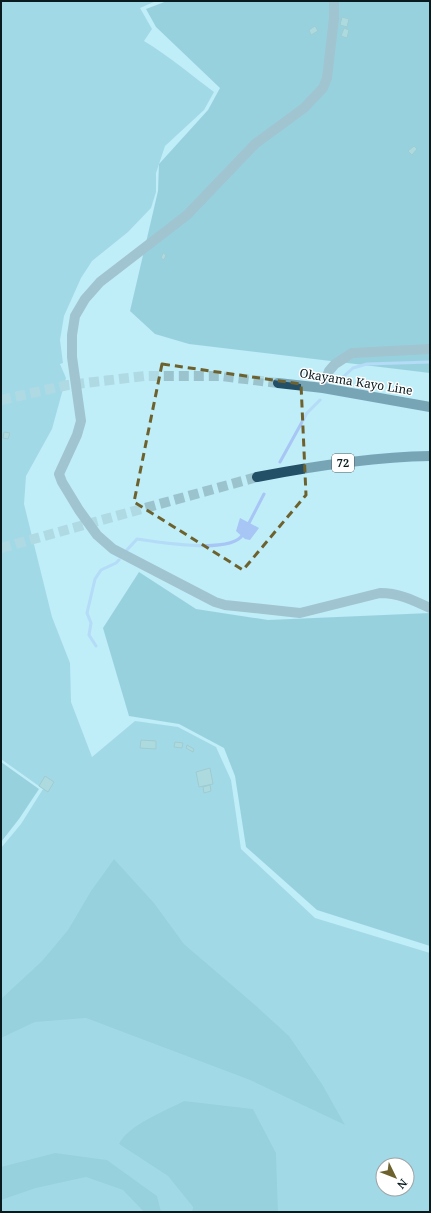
<svg xmlns="http://www.w3.org/2000/svg" width="431" height="1213" font-family="'Noto Serif',serif">
<style>
.green{fill:#7fc2d0;fill-rule:evenodd}
.forest{fill:#69b0bf}
.water{fill:#a7c5f5}
.lines{fill:none;stroke-linecap:round;stroke-linejoin:round}
.stream{stroke:#a7c5f5;stroke-width:3}
.building{fill:#96c4c0;stroke:#76a4a0}
.major-tunnel{stroke:#9bc3cd;stroke-width:10;stroke-dasharray:10 5;stroke-linecap:butt}
.minor{stroke:#7b92a1;stroke-width:10}
.major{stroke:#234f67;stroke-width:10}
.marked{fill:none;stroke:#6d622e;stroke-width:3;stroke-dasharray:8 5;stroke-linejoin:round}
.labels{text-anchor:middle;stroke-width:3;stroke-linejoin:round;paint-order:stroke}
.shield{fill:#fff;stroke:#535f62;stroke-width:1}
.shield-label{font-size:11px;font-weight:bold;fill:#091b1f}
.street-label{font-size:12px;fill:#091b1f;stroke:#fff}
</style>
<rect width="100%" height="100%" fill="#bfedf8"/>
<!-- green -->
<path class="green" d="M1,1H156L140,8L152,29L144,41C169,56 191,75 214,92L204,110L165,146L156,173V192L151,208L128,232L92,261L81,278L64,316L60,340L63,363L60,364L66,378L52,429L26,476L24,504L52,617L70,663L71,702L92,757L135,721L178,727L216,747L231,780L241,849L315,918L430,953V1212H1V848L21,824L43,789L1,759ZM383,1165H407V1189H383Z"/>
<!-- forest -->
<path class="forest" d="M167,1H430V373L189,344L155,334L130,311L158,191L159,164L208,110L220,88L156,27L146,9Z
M139,572L196,609L268,620L430,613V946L317,910L246,847L235,776L224,748L179,724L129,716L103,628Z
M1,762L39,789L19,819L1,842Z
M114,859L154,903L184,944L254,1004L289,1036L322,1084L345,1125L250,1080L86,1018L35,1022L1,1038V999L42,961L68,930L91,891Z
M184,1101L253,1109L276,1153L278,1212H192L193,1207L168,1176L119,1144C128,1125 165,1111 184,1101Z
M55,1153L107,1160L157,1196L161,1212H144L123,1190L86,1177L36,1188L1,1200V1167Z"/>
<!-- water -->
<path class="water" d="M240,518L259,528L250,540L245,539L236,531Z"/>
<g class="lines">
<!-- stream -->
<path class="stream" d="M343,377L353,368L367,364L430,362
M280,462L307,413L320,400
M248,525L264,494
M126,551L137,539C157,542 233,555 243,534
M96,646L89,635L91,623L87,613L95,579L101,570L116,563L119,560"/>
</g>
<!-- building -->
<path class="building" d="M342,17L349,19L347,27L340,25Z
M315,26L318,31L311,35L309,30Z
M344,28L349,30L347,38L341,36Z
M414,146L417,149L412,155L408,151Z
M163,253L166,255L164,260L161,258Z
M4,432L10,433L8,439L3,438Z
M141,740L156,741V749L140,748Z
M175,742L183,743L182,748L174,747Z
M187,745L194,749L193,752L186,748Z
M210,768L213,784L199,787L196,772Z
M45,776L54,782L48,792L39,786Z
M210,785L211,791L204,793L203,787Z"/>
<g class="lines">
<!-- major-tunnel -->
<path class="major-tunnel" d="M1,400L68,385L145,376H221L278,383
M1,548L257,477"/>
<!-- minor -->
<path class="minor" d="M334,1V18L327,78L323,88L304,108L255,144L187,215L100,282L85,299L75,316L72,335V357L81,421L77,435L59,474L62,482L79,510L97,535L113,549L215,602L225,605L300,613L380,593C399,593 413,600 430,608
M323,388L329,371L335,364L352,353L430,349"/>
<!-- major -->
<path class="major" d="M278,383L323,388L430,407
M257,477C314,466 372,457 430,456"/>
</g>
<!-- marked area -->
<path d="M0 0H431V1213H0ZM162,364L301,384L306,495L243,570L134,502Z" fill="#bfedf8" fill-opacity=".55" fill-rule="evenodd"/>
<path class="marked" d="M162,364L301,384L306,495L243,570L134,502Z"/>
<g class="labels">
<!-- shield labels -->
<rect class="shield" x="332" y="454" width="22" height="18" rx="3"/>
<g class="shield-label">
<text x="343" y="467">72</text>
</g>
<!-- street labels -->
<g class="street-label">
<text transform="translate(356 382) rotate(9)" y="4">Okayama Kayo Line</text>
</g>
</g>
<!-- border -->
<rect width="431" height="1213" fill="none" stroke="#091b1f" stroke-width="4"/>
<!-- north arrow -->
<g transform="translate(395 1177) rotate(133)"><circle r="19" fill="#ffffff" stroke="#9da4a5"/>
<path d="M0-3L7 15L0 10L-7 15Z" fill="#6d622e"/>
<text y="-6" font-size="11" font-weight="bold" text-anchor="middle" fill="#091b1f">N</text>
</g>
</svg>
